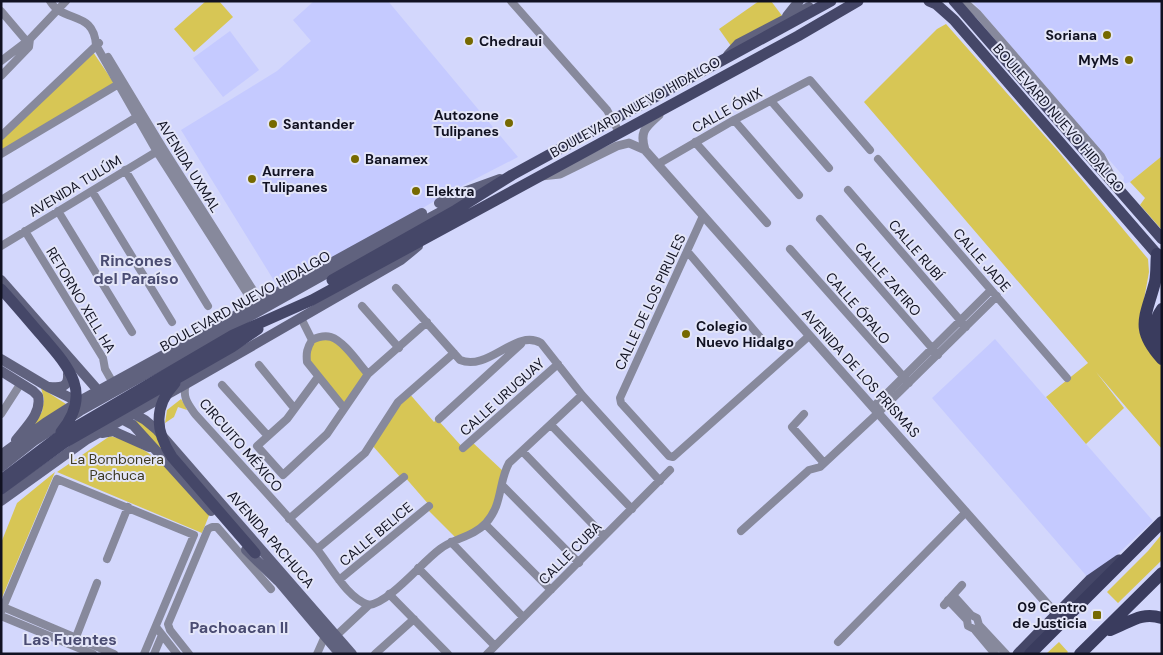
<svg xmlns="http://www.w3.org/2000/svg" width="1163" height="655" font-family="'DM Sans',sans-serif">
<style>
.built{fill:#c5caff}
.green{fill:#d7c655}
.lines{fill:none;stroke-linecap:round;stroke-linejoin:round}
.minor{stroke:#87899c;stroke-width:8}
.tertiary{stroke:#87899c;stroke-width:9}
.secondary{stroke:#60627e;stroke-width:10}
.primary{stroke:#454768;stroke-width:11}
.trunk{stroke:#3a3c5e;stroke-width:12}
.poi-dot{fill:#766900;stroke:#e3e5f8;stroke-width:2}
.labels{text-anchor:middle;stroke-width:4;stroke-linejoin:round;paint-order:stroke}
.poi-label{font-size:14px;font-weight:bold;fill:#111222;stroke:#e3e5f8;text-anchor:start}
.street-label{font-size:14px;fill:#111222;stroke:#e3e5f8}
.park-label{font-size:14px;fill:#3e3a23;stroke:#e3e5f8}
.quarter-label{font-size:16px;font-weight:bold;fill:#4a4c72;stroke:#e3e5f8}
</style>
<rect width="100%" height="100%" fill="#d3d7fc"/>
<!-- built -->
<path class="built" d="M314,1H388L518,157L448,193L281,292L181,130L277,71L311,41L293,20Z
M972,1H1162V156L1130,182L1123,184L1124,177Z
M230,31L259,70L223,97L193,58Z
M995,339L1153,521L1090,580L932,398Z"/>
<!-- green -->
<path class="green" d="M206,1H219L233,17L194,52L174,29Z
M759,1H771L786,21L736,53L719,29Z
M946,24L1058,151L1148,259L1149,272L1139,327L1162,365V449L1096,372L1124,408L1086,444L1046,397L1088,363L864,102L937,29Z
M93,52L114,83L1,152V141Z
M1162,156V230L1140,205L1145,198L1130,182Z
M331,336L368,374L344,408L307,362L312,340Z
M41,388L66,404L23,435L42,412L44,399Z
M408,392L434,422L437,419L464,449L472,442L503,471L498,501L484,523L458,540L427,509L430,506L404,476L401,478L372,445Z
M181,399L185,405L187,410L178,407L174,417L165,423L167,410Z
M138,420L155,432L170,462L134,421Z
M110,436C153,446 183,482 210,513L202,533L57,472Z
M55,472L1,600V543L17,503Z
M1162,534V560L1118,603L1107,592L1148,551Z
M1059,642L1068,652L1066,654H1046Z"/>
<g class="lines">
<!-- minor -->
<path class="minor" d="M50,1C52,4 55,8 58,10C76,21 94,17 96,45L157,152L254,304
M511,1L607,110L619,132
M957,3L969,6L978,14L1101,156L1112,177
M1,11L29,44
M108,57L163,148L260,301
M1,61L30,39L66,1
M1,76L29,47L30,39
M771,101L829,168
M734,120L799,195
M1,136L99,43
M695,142L767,223
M1,154L122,82
M878,159L1067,378
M658,164L734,120L810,80L870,150
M125,170L208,306
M848,190L966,327
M92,191L172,322
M1,200L140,115
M58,211L132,332
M703,216L620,398L621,403L669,456L673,457L809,336
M820,219L938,355
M25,231L103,358L105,369L113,383
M1,246L161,149
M790,249L909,383
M687,251L764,342
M396,288L460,360C488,372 516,328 541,343L582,395L660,481
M362,306L399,348
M301,318L312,340
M312,340C307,348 306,353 307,362L344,408
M312,340C318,337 324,335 331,337C344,341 359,364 368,374
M259,365L294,408
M318,377L287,419L257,446L283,475L327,434L368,374L427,322
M186,384C182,397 188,404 195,414C235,458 275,502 315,547C330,564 346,598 369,605C390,602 421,563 440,549C454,538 473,537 486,523C503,504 498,483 509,463L582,395
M222,385L268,436
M873,407L991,290
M1,414L21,383
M804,414L792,427L824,463
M439,419L521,344
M551,425L632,509
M463,448L558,364
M523,452L604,536
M502,485L579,563
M289,519L365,453L398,402L454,353
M485,524L551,590
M741,531L809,470L820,467L878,413L997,296
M451,542L523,617
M317,549L404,477
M107,559L128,507
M418,568L495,646
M339,580L429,506
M389,594L448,654
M953,595L971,615L977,618L979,625L1006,654
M948,600L967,620L968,626L974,629L995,654
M944,605L962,585
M3,607L114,654
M1,612L57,479L194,535L144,654
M1,616L93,654
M156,627L177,654
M339,633L369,605
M76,637L97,583
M838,642L966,512
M154,654L162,635
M189,654L170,630L168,624L208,529L212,527H217L271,589
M317,654L325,636
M375,654L414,619
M487,654L670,470"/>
<!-- tertiary -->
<path class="tertiary" d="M659,115C646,127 639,131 645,150L1057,615
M541,176L560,174L617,146L629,143L645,150"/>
<!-- secondary -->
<path class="secondary" d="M787,16L799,1
M728,55L738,44L809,7
M439,203L453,196L500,179
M1,280L103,396
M1,359L48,387L81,403
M1,371L33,391L38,396C42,413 26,427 16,440
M49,387C60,388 69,388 68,374
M120,406L145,420L157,430L352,654
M118,417L133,425L211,511
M102,433L113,431L149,447
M1,455L45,423L78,402L422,213
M1,467L34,441L80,411L340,266L474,194
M1,501L86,440L186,384L401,260L418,246
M246,550L278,581
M275,577L340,654"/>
<!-- primary -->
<path class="primary" d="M929,1L936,4L954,20L1162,260
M954,1L1162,239
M332,280L456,210L512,175L831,1
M1,289C15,304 28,320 42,336C69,367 93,393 61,432
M175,383C153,407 155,431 172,457L255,553
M1,480L57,438L233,335L312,300L798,36L858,1
M1,489L64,443L232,347L258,329
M1018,654L1090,580L1119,560"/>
<!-- trunk -->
<path class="trunk" d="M1157,254C1156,263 1157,273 1155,282C1146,317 1134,328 1162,359
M1162,309C1154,320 1152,336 1162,347
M1110,630C1129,623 1141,611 1162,618
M1030,654L1162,522
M1080,654L1162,573"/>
</g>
<!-- markers -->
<g class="poi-dot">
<circle cx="1107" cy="35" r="5"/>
<circle cx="469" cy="41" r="5"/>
<circle cx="1129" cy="60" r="5"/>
<circle cx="509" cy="123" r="5"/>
<circle cx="273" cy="124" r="5"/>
<circle cx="355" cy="159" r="5"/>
<circle cx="252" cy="179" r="5"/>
<circle cx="416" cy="191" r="5"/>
<circle cx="686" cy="334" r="5"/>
<rect x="1092" y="610" width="10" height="10" rx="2.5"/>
</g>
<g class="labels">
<!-- poi labels -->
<g class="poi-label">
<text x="1097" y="40" text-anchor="end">Soriana</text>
<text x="479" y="46">Chedraui</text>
<text x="1119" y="65" text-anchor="end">MyMs</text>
<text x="499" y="120" text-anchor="end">Autozone<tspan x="499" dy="16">Tulipanes</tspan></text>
<text x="283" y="129">Santander</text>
<text x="365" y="164">Banamex</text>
<text x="262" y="176">Aurrera<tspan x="262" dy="16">Tulipanes</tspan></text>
<text x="426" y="196">Elektra</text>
<text x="696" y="331">Colegio<tspan x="696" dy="16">Nuevo Hidalgo</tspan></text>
<text x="1087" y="612" text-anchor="end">09 Centro<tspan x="1087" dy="16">de Justicia</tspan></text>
</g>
<!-- street labels -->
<g class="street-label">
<text transform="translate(635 107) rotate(-29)" y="5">BOULEVARD NUEVO HIDALGO</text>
<text transform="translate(727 110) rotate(-29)" y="5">CALLE ÓNIX</text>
<text transform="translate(1059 118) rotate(49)" y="5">BOULEVARD NUEVO HIDALGO</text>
<text transform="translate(189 166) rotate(58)" y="5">AVENIDA UXMAL</text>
<text transform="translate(75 186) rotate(-31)" y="5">AVENIDA TULÚM</text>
<text transform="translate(916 250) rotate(49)" y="5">CALLE RUBÍ</text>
<text transform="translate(982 260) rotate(49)" y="5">CALLE JADE</text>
<text transform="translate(888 279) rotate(49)" y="5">CALLE ZAFIRO</text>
<text transform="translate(81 300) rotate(59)" y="5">RETORNO XELL HA</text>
<text transform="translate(245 301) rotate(-29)" y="5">BOULEVARD NUEVO HIDALGO</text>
<text transform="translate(650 302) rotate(-65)" y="5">CALLE DE LOS PIRULES</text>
<text transform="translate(858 308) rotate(49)" y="5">CALLE ÓPALO</text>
<text transform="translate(861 373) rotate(48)" y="5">AVENIDA DE LOS PRISMAS</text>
<text transform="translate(502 397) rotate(-42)" y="5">CALLE URUGUAY</text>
<text transform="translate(241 445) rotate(49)" y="5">CIRCUITO MÉXICO</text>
<text transform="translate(376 534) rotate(-40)" y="5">CALLE BELICE</text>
<text transform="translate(271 539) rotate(49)" y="5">AVENIDA PACHUCA</text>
<text transform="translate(570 553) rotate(-45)" y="5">CALLE CUBA</text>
</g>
<!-- park labels -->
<g class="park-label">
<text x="117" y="464">La Bombonera<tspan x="117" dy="16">Pachuca</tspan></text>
</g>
<!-- quarter labels -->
<g class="quarter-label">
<text x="136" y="266">Rincones<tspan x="136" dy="18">del Paraíso</tspan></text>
<text x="239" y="633">Pachoacan II</text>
<text x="70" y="645">Las Fuentes</text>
</g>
</g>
<!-- border -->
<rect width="1163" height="655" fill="none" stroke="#111222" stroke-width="5"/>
</svg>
